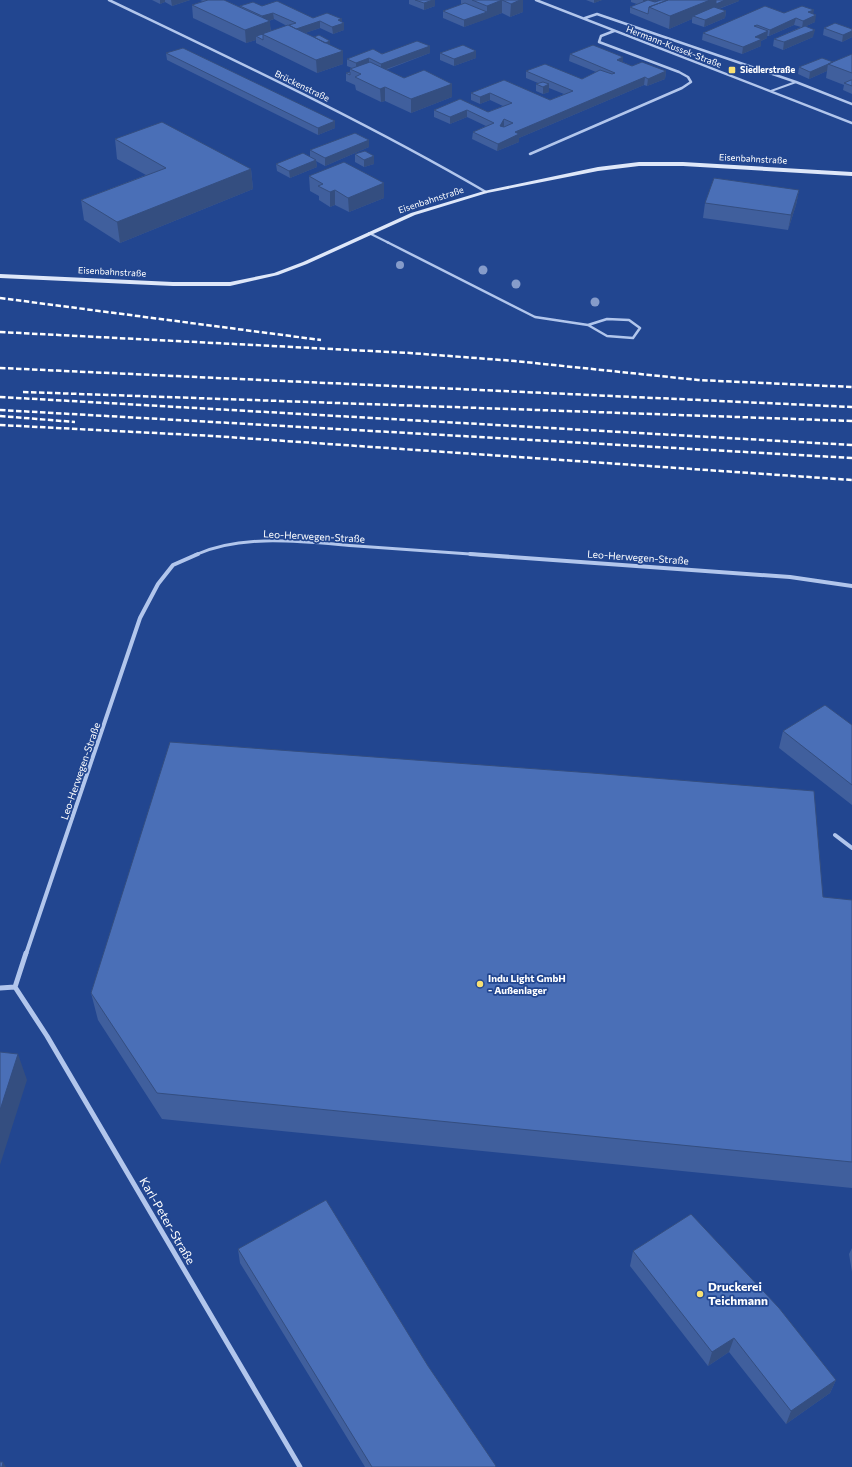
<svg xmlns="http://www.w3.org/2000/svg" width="852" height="1467" font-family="Commissioner,sans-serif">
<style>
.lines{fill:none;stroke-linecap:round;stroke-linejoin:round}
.lane-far1{stroke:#b2c6ec;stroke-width:2}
.lane{stroke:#b2c6ec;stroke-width:2.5}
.street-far3{stroke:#b2c6ec;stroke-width:2.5}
.street-far2{stroke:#b2c6ec;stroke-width:3}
.street-far1{stroke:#b2c6ec;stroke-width:4}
.street{stroke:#b2c6ec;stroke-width:5}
.secondary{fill:#dee7f9;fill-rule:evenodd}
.rail{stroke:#fff;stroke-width:2.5;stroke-dasharray:5.5 2.5;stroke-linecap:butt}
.tree{fill:#869cca}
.wall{fill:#405f9d;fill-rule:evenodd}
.shaded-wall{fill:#344e80}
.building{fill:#4a6fb7;stroke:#344e80;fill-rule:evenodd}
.poi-dot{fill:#f8e074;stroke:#224690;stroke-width:1.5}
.labels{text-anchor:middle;stroke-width:3.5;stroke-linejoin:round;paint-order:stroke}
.far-street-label{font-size:9px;fill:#fff;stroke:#224690}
.far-poi-label{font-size:9px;font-weight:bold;fill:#fff;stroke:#224690;text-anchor:start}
.street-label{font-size:10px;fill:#fff;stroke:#224690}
.poi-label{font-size:10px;font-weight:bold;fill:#fff;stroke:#224690;text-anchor:start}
.near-street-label{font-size:12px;fill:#fff;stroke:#224690}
.near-poi-label{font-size:12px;font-weight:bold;fill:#fff;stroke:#224690;text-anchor:start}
</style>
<rect width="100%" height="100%" fill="#224690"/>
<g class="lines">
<!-- lane-far1 -->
<path class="lane-far1" d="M771,91L796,82
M369,233L389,243"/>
<!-- lane -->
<path class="lane" d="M387,242L535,317L588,325
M607,319L629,320L640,328L633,338L607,336L588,325Z"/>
<!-- street-far3 -->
<path class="street-far3" d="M109,0C236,61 364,121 486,192
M536,0L852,123
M585,18L597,14L796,82L852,104
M530,154L682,88L691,82L688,77L679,72L599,42L601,36L614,31"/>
<!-- street-far2 -->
<path class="street-far2" d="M195,555C243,533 306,542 357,546C400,549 442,552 484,555"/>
<!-- street-far1 -->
<path class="street-far1" d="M470,554L790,577L852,586
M835,835L852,848
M26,954L140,618L158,584L173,565L198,554"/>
<!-- street -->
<path class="street" d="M15,987L47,1036L300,1467
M0,988L15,987L26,953"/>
<!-- secondary -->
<path class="secondary" d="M639,162H683L852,172V176L683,166H639L598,171L487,193L415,215L307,264L278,275L230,286H173L0,278V274L173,282H230L274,273L303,262L411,213L484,191L598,167Z"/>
<!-- rail -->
<path class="rail" d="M0,298L321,340
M0,332L410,353L515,361L698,380L852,387
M0,368L852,407
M23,392L852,421
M0,397L852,445
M0,410L852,458
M0,416L75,422
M0,425L213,436L852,480"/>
</g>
<!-- trees -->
<g class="tree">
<circle cx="400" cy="265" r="4"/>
<circle cx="483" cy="270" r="4.5"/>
<circle cx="516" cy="284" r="4.5"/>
<circle cx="595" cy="302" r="4.5"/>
</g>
<!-- wall -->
<path class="wall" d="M152,0H190L172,6L165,2L160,4Z
M200,0H224L240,7V6H262L313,18L342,22L344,30L333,34L320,28L305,33L330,45L343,64L317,73L256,43V40L246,43L193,18L192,5L203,1ZM274,19L287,26L271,31L269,21Z
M409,0H435V6L424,10L409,4Z
M461,0H523V12L510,17L502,13L464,27L443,18V11L461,5Z
M586,0H602L594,3Z
M631,0H658L654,2H655L739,1L719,9L726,11L725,18L704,27L692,23V19L669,29L630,13V7L637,4L631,2Z
M784,13L814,14L815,22L806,26L813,37L783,50L773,46L774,39L801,27L794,25L769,36H767V38L761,41V46L742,54L702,40L703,33Z
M824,28L852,29V37L842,42L823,35Z
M430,46V53L386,70L404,78L452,97L411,113L385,101L381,102L356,90L355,85L346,81V73L350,72V69L352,68L347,66V59Z
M476,51V58L454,66L440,60V53Z
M166,53L335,121V128L318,135L167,60Z
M570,54L623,57V62L632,66L666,71L665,79L647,86L644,85L519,138V142L497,151L472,139L473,132L486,126L467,117L450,124L434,117V110L460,99L488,112L503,106L490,100L480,104L471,100V93L504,80L550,100L564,94L549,88V92L543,94L536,91V84L538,83L526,78V71L582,79L596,72L569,61Z
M852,54V94L843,90L844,85L826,78L827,71L809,79L798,74L799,67L833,62Z
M115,139L251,169L253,189L120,243L84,220L81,200L146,175L117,159Z
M369,140V147L325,166L316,161L317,167L290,178L277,171L276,164L310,156V150Z
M355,154L374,156V164L364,167L355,162Z
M309,176L384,198L349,212L335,205L330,207L319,200V196L310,191Z
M799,190L796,205L788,230L703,218L705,203Z
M852,725V805L779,748L783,731Z
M823,897L852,903V1188L162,1119L98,1020L91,993Z
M852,1248V1272L849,1254Z
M238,1249L428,1366L496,1467H365L240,1263Z
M633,1251L836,1380L830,1393L786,1424L729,1352L708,1366L630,1266Z"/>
<!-- shaded-wall -->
<path class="shaded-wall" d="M160,0H165V2L160,4Z
M171,0H190L172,6Z
M433,0H435V6L424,10V3Z
M502,0V13L487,19V6Z
M520,0H523V12L510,17L511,4Z
M594,0H602L594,3Z
M643,0H658L643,6Z
M710,0H739V1L697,17L693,16L692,19L669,29L670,16Z
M814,10L813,16L816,15L815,22L802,28L803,21L808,12Z
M726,11L725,18L704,27L705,20Z
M487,12V19L464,27V20Z
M273,13L274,19L262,23V16Z
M796,18L794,25L769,36L770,30Z
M342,19V24L344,23V30L333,34L332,27L338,20Z
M270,21L271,35L262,34L263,38L256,36V40L246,43L245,30Z
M320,21V28L279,42L270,37Z
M815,30L813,37L783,50L784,42Z
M768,31L767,38L761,41V46L742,54L743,47L755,37Z
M852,31V37L842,42L843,35Z
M330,41V48L318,45Z
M430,46V53L381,71V64Z
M343,51V64L317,73L316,60Z
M476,51V58L454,66V59Z
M623,57V64L617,60Z
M369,58V65L356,70V63Z
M828,64L827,71L809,79L810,72Z
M666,71L665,79L647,86L648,79Z
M645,77L644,85L519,138V142L497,151L498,144L515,132Z
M452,84V97L411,113V99Z
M549,84V92L543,94V87Z
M385,87V101L381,102L380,89Z
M490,93V100L480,104V97Z
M467,110V117L450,124V117Z
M504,119V127L500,133V126Z
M335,121V128L318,135V128Z
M369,140V147L325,166V158Z
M374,156V164L364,167V160Z
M316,160L317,167L290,178L289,171Z
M251,169L253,189L120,243L117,222Z
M384,183V198L349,212L348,198Z
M335,190V205L330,207V192Z
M799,190L796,205L788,230L791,215Z
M18,1054L27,1080L0,1165V1110Z
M734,1338L729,1352L708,1366L712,1352Z
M836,1380L830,1393L786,1424L791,1411Z
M3,1462L6,1467H2Z"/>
<!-- building -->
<path class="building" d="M208,0H224L270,21L245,30L192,5Z
M415,0H433L424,3Z
M472,0H520L511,4L502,0L487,6Z
M648,0L655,2L661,0H668L649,7L648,14L630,7Z
M668,0H710L670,16L649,7Z
M716,0H725L716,4Z
M277,1L313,18L327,13L342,19L338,20L344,23L332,27L320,21L296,29L289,25L296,23L273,13L262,16L240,6L253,2L262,6Z
M465,3L487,12L464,20L443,11Z
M765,6L784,13L802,6L814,10L808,12L816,15L803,21L796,18L770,30L757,25L754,26L768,31L755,37L762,39L743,47L703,33Z
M714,7L726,11L705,20L693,16Z
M835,23L852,29V31L843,35L824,28Z
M288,25L343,51L316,60L262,34Z
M805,26L815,30L784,42L774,39Z
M263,34V40L256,36Z
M319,35L330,41L325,43L314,37Z
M417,41L430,46L381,64L369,58L356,63L347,59L373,49L382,54Z
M463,45L476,51L454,59L440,53Z
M593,45L623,57L617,60L632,66L642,62L666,71L648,79L645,77L515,132L519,134L498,144L473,132L494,123L467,110L450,117L434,110L460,99L488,112L512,103L490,93L480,97L471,93L504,80L550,100L573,91L526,71L545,64L582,79L600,70L612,74L615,73L570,54ZM504,119L513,123L504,127L500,126Z
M183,48L335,121L318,128L166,53Z
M852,54V73L828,64Z
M822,58L833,62L810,72L799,67Z
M370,62L404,78L424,70L452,84L411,99L385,87L380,89L355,77L361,74L350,69Z
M350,72V75L346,73Z
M851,80H852V86L844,83Z
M543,82L549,84L543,87L536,84Z
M162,122L251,169L117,222L81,200L166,168L115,139Z
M355,133L369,140L325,158L310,150Z
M365,151L374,156L364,160L355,154Z
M303,153L316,160L289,171L276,164Z
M344,162L384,183L348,198L335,190L330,192L318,186L323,184L309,176Z
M714,178L799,190L791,215L705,203Z
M825,705L852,725V785L783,731Z
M170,742L592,773L814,791L823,897L852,900V1162L157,1093L91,993Z
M0,1052L18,1054L0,1110Z
M326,1200L428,1366L496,1466L495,1467H372L238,1249Z
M691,1214L779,1308L836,1380L791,1411L734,1338L712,1352L633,1251Z
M0,1462H3L2,1467H0Z"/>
<!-- markers -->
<g class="poi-dot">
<rect x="728" y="66" width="8" height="8" rx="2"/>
<circle cx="480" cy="984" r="4"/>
<circle cx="700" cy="1294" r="4"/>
</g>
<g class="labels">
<!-- far-street labels -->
<g class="far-street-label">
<text transform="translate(674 47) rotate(21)" y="3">Hermann-Kussek-Straße</text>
<text transform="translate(302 86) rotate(26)" y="3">Brückenstraße</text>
<text transform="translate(753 159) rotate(3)" y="3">Eisenbahnstraße</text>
<text transform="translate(431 200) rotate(-18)" y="3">Eisenbahnstraße</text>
<text transform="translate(112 272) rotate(3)" y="3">Eisenbahnstraße</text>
</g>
<!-- far-poi labels -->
<g class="far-poi-label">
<text x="740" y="73">Siedlerstraße</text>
</g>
<!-- street labels -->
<g class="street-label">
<text transform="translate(314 536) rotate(3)" y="4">Leo-Herwegen-Straße</text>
<text transform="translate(638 557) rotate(4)" y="4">Leo-Herwegen-Straße</text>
<text transform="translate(80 771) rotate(-71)" y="4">Leo-Herwegen-Straße</text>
</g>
<!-- poi labels -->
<g class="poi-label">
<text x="488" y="982">Indu Light GmbH<tspan x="488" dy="12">- Außenlager</tspan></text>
</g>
<!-- near-street labels -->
<g class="near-street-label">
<text transform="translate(167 1221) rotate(60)" y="4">Karl-Peter-Straße</text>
</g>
<!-- near-poi labels -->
<g class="near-poi-label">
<text x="708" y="1291">Druckerei<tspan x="708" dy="14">Teichmann</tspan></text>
</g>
</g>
</svg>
